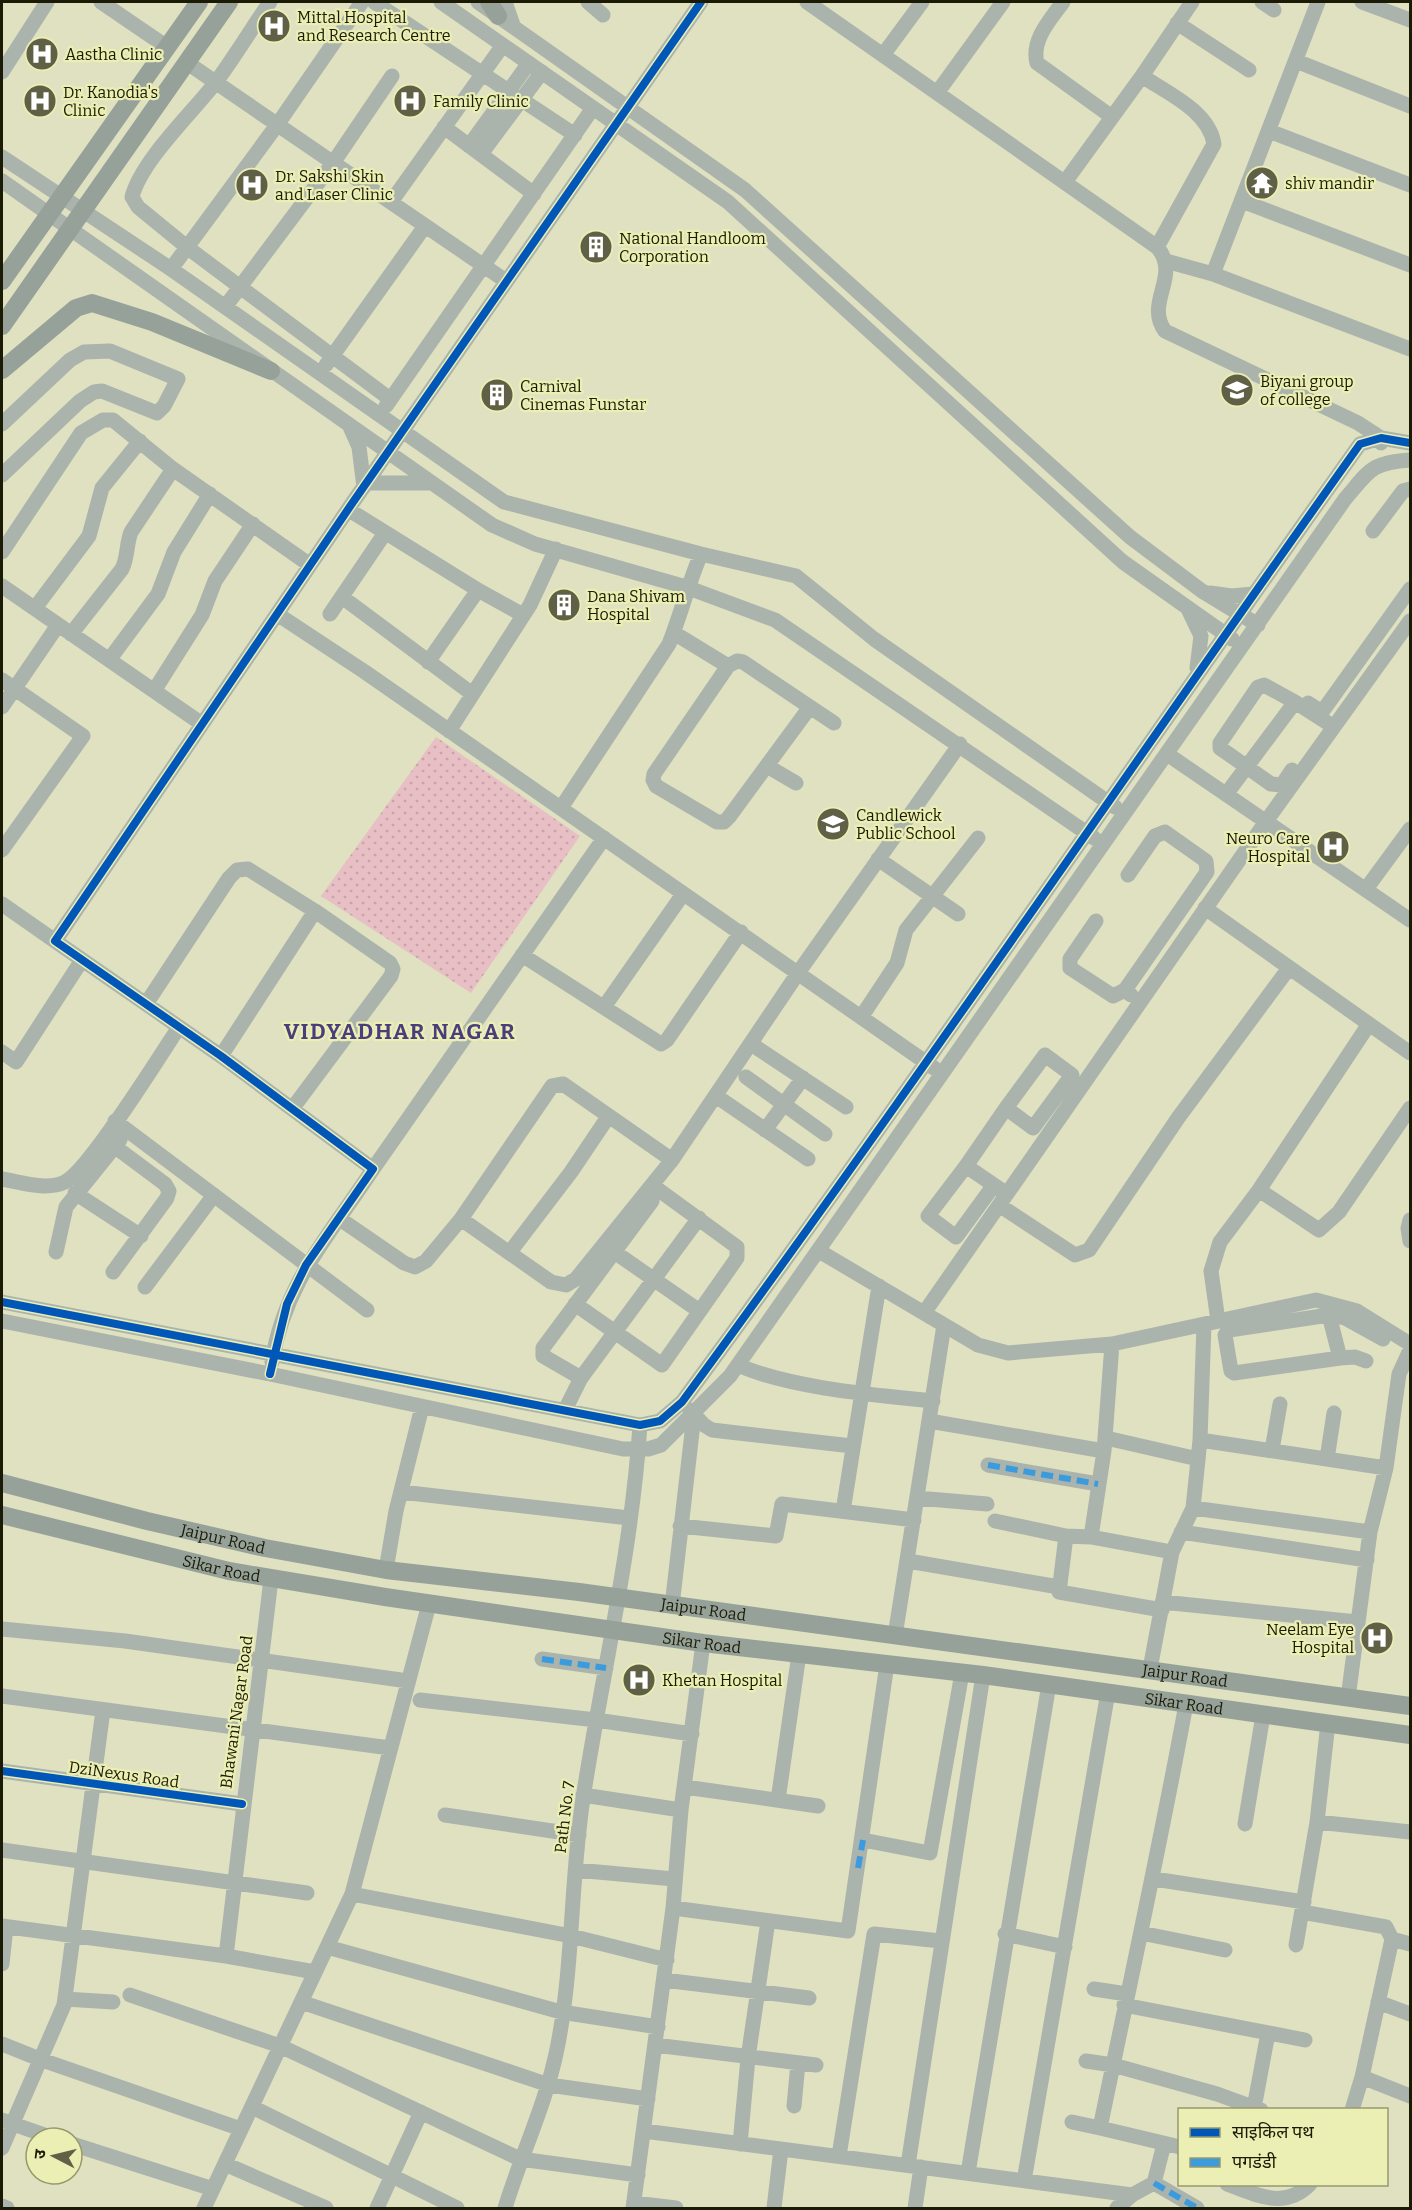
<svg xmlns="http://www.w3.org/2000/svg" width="1412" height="2210" font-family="Bitter,'Noto Sans Devanagari',serif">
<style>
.park{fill:url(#park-dots)}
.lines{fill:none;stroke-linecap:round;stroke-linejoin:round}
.minor{stroke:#abb4ac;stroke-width:15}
.major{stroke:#96a299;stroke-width:18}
.quiet{stroke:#3b9bdd;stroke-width:6;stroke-dasharray:12 6;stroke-linecap:butt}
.cycleway-casing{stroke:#ecefb3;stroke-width:11}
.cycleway{stroke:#0057b8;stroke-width:8}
.labels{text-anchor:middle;stroke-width:4.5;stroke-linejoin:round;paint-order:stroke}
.poi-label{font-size:16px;fill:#1b1b05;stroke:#ecefb3;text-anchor:start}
.street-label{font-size:16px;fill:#1b1b05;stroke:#ecefb3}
.district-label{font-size:22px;font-weight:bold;letter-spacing:1.5px;fill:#493e7b;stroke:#ecefb3}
</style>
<defs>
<pattern id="park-dots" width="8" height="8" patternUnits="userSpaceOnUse" patternTransform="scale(1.5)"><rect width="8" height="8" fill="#e7bfc4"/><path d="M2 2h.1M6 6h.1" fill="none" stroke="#c6a4a7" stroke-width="1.8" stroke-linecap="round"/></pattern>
</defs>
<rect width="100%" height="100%" fill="#dfe1c1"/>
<!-- park -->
<path class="park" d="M436,737L580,836L471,993L321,896Z"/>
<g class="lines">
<!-- minor -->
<path class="minor" d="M101,2L167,47
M270,2C252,28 235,56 216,82C192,113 141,161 132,197L138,207L188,248L390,399
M374,2L575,135
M441,2L728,202L1123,562L1232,639
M478,2L745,190L1130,537L1202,591L1258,625
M505,2L513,25
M588,2L603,15
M807,2L1157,247C1182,276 1144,302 1165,331L1358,423L1381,438V443
M1063,2C1050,20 1031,40 1037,63L1112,117
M1262,2L1274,10
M1362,2L1410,20
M1177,23L1249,70
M883,55L922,2
M1296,61L1410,106
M186,62L506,281
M2,72L47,2
M1142,76C1167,93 1209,111 1214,144L1157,247
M937,93L1003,2
M444,127L534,194
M1269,131L1410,185
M469,146L529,63
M481,154L542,72
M2,157L171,269L504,502L701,554L796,576L874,639L1115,807
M2,181L492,525L535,544L686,587L775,620L1094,838
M1065,182L1142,76L1192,2
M1242,201L1410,265
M391,202L503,45
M1166,261L1213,274L1318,2
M171,269L277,125L362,2
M1213,274L1410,349
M225,307L333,163L392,76
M326,365L425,226
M386,406L593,108
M2,424L70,360L84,352L110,351L178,379L164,406L157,413L102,391L94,392L80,401L2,475
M350,427L359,447L364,487
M367,483H430
M349,510L478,590L428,662
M1373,531L1403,491L1410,489
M2,552L81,433L103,420H113L173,469L310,565
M2,586L202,724
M478,590L523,615
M1210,593L1232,596L1253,594
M342,597L471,693
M35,608L89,536L102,488L140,441
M1189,611L1201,636L1197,668
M277,614L365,672L934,1068
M330,614L385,533
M674,633L728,666
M71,634L122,569C128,557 126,545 131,532L173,469
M109,660L158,594L174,552L210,494
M737,661L743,662L810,707L729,817L724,822H717L656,786L653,780L654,774L728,666Z
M2,680L83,736L2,850
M154,691L202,615L215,581L253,524
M1308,703L1322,712L1410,589
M2,707L58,625
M810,707L834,723
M449,731L530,605L556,549
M1167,754L1410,920
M767,766L796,783
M1292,770L1282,785L1271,784L1220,748V743L1258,687L1264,685L1295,702L1334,727
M1227,793L1295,702
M561,808L669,644C681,614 688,584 701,554
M878,859L958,914
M1366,889L1410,829
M2,904L55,941
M1205,908L1410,1053
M1096,921L1070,959V968L1113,996L1125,990L1131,995
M522,955L661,1044L667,1040L741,932
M1125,990L1207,872L1206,861L1165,832L1155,836L1128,875
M146,1004L229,878L237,870L248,869L315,911L221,1056
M604,1007L683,894
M862,1016L897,963L906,930L978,838
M1369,1024L1259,1190L1319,1230L1339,1212L1410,1108
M751,1044L846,1107
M2,1052L16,1062L82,960
M746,1077L825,1134
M716,1096L808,1159
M1006,1108L1045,1055L1072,1075L1033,1128L1006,1108L966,1166L1007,1194
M292,1109L391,976L393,969L390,963L315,911
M115,1121L367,1310
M765,1130L803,1078
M966,1166L928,1216L956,1237L994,1185
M373,1169L604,838
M2,1179C21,1182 46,1191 65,1182C89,1170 160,1056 179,1027
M75,1193L141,1236
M999,1205L1075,1255L1089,1250L1178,1118L1289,968
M340,1219L404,1263L415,1267L426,1261L461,1219L552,1086L563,1084L672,1160
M461,1219L551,1282L566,1285L576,1279L672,1160L798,973L960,744
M1410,1220L1408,1228L1410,1241
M613,1251L698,1310
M819,1251L978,1345L1008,1353L1112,1344L1316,1300L1357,1311L1410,1344
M56,1252L66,1207L120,1140
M510,1252L571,1172L608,1117
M113,1272L167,1198L169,1191L165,1184L114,1146
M145,1287L214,1195
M2,1302L640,1425L660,1421L682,1402C914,1087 1133,763 1360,444L1381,438L1410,443
M575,1304L662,1365L737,1258V1247L652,1185
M1324,1311L1329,1315L1340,1358
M924,1313L1267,820L1410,621
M2,1321L270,1374L623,1449H648L661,1445L730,1376L1345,499C1370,470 1370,463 1410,460
M1218,1321L1211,1271L1220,1242L1259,1190
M1366,1361L1355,1357L1340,1358L1234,1373L1231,1371L1225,1335L1229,1330L1329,1315L1345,1318L1383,1339
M272,1362C285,1281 330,1235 373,1169L221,1056L55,941L351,505L701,2
M738,1365C789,1388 876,1395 933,1401
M581,1378L543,1356V1348L652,1201
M565,1410L581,1378L699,1218
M690,1410L704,1425L712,1430L852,1446
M929,1421L1104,1451
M1106,1438L1198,1459
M1200,1440L1386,1468
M1272,1450L1280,1404
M1327,1459L1334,1413
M988,1465L1098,1484
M401,1492L629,1518
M917,1498L987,1504
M1193,1508L1370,1532
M843,1511L879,1286
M995,1521L1066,1536
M680,1526L776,1536L782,1504L914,1520
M1181,1532L1367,1560
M1091,1537L1104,1451L1112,1344
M908,1561L1059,1587
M386,1570L396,1511L422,1407
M1162,1602L1357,1622
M672,1606L694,1415
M1162,1610L1059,1592L1066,1536L1091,1537L1172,1552
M2,1629L125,1641L408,1681
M895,1636L944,1325
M542,1659L606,1668
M1150,1669L1172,1552L1193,1508L1200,1440L1204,1324
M2,1696L390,1748
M1348,1698L1370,1532L1386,1468L1399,1374L1410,1350
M420,1700L596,1720L692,1734
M2,1771L242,1804
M685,1787L818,1806
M583,1795L681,1810
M778,1800L799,1654
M445,1815L579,1835
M1317,1822L1410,1832
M1245,1824L1263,1715
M863,1840L930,1853L962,1673
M2,1850L307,1893
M576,1870L674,1879
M1154,1879L1304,1902
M352,1894L571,1936L667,1960
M673,1908L848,1931L887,1664
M1302,1912L1386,1927L1392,1939L1362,2077L1410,2096
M2,1926L226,1956L315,1972
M1141,1933L1225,1950
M1005,1934L1065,1947
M1392,1939L1410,1944
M1296,1945L1317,1822L1328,1723
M327,1947L561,2012L658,2027
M226,1956L271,1579
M2,1964L6,1927
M664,1980L809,1998
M1094,1989L1127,1994
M130,1995L280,2046L520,2159L638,2175
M65,1999L113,2002
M301,2002L549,2085L648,2099
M1378,2002L1410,2014
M1124,2005L1305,2040
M2,2044L42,2060L241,2129
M655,2045L816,2065
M1086,2061L1113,2065L1217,2094L1261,2110
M794,2106L798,2063
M252,2107L457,2208
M1254,2108L1268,2033
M1352,2110L1362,2077
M2,2120L53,2138
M1072,2122L1100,2128
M644,2131L1132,2195
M72,2144L213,2189
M740,2144L748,2058L768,1921
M1180,2147L1100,2128C1129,1987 1160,1846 1186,1704
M2,2148L64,2005L103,1710
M839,2156L874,1934L941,1941
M225,2164L326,2208
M908,2165L983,1675
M968,2173L1049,1684
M1024,2181L1108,1692
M1154,2183L1197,2208
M1227,2184C1256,2195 1285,2210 1310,2184
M634,2203L676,2208
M2,2206L7,2208
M204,2208L352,1894L429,1604
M377,2208L421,2112
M505,2208C521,2155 546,2104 557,2049C574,1965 570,1877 584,1792C603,1671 632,1549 640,1425
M633,2208L673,1908L681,1810L703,1643
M774,2208L781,2149
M915,2208L921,2167
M1117,2208L1132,2195L1154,2183L1164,2144"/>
<!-- major -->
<g class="major">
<path d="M489,2L498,16"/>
<path d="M2,281L199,2"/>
<path d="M2,326L229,2"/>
<path d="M2,370L76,308L92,303L152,322L271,371"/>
<path id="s1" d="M2,1483L147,1521L265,1548L386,1570L579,1592L1410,1706"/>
<path id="s2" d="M2,1515L229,1571L385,1597L703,1643L983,1675L1410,1735"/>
</g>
<!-- quiet -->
<path class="quiet" d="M988,1465L1098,1484
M542,1659L606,1668
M858,1868L863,1840
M1154,2183L1197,2208"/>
<defs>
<path id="cycleway" d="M2,1302L640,1425L660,1421L682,1402C914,1087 1133,763 1360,444L1381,438L1410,443
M270,1374L287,1304L306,1265L373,1169L221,1056L55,941L351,505L701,2
M2,1771L242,1804"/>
</defs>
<!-- cycleway casing -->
<use href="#cycleway" class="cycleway-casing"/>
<!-- cycleway -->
<use href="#cycleway" class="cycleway"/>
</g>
<!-- icons -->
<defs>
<symbol id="hospital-disc" viewBox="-11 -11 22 22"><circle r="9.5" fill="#606047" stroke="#ecefb3"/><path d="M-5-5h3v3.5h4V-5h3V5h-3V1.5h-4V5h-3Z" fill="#fff"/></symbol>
<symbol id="temple-disc" viewBox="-11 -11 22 22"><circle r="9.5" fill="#606047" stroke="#ecefb3"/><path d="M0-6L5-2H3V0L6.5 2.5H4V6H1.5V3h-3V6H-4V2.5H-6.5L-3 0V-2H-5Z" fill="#fff"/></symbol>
<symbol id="building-disc" viewBox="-11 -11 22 22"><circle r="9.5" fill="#606047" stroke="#ecefb3"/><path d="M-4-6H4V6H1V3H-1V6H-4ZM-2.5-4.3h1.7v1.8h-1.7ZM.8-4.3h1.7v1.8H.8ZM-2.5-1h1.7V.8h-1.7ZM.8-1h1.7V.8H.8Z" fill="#fff"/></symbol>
<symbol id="university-disc" viewBox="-11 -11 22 22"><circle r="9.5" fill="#606047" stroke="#ecefb3"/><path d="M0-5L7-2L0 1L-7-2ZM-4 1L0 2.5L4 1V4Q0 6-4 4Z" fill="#fff"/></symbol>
<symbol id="school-disc" viewBox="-11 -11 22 22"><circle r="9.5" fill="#606047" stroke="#ecefb3"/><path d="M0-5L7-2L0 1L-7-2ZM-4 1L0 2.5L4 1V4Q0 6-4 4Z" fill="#fff"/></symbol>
</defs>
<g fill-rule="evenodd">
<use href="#hospital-disc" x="255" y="7" width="38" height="38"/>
<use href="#hospital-disc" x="23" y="35" width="38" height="38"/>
<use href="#hospital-disc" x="21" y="82" width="38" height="38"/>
<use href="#hospital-disc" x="391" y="82" width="38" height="38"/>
<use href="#temple-disc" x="1243" y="164" width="38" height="38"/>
<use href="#hospital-disc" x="233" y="166" width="38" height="38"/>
<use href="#building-disc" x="577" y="228" width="38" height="38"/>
<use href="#university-disc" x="1218" y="371" width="38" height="38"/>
<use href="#building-disc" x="478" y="376" width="38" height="38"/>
<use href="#building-disc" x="545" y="586" width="38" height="38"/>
<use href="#school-disc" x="814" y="805" width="38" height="38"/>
<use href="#hospital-disc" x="1314" y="828" width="38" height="38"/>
<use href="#hospital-disc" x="1358" y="1619" width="38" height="38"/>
<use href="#hospital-disc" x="620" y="1661" width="38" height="38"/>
</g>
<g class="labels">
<!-- poi labels -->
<g class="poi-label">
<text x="297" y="23">Mittal Hospital<tspan x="297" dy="18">and Research Centre</tspan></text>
<text x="65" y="60">Aastha Clinic</text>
<text x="63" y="98">Dr. Kanodia's<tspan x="63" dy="18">Clinic</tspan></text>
<text x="433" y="107">Family Clinic</text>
<text x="275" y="182">Dr. Sakshi Skin<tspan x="275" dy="18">and Laser Clinic</tspan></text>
<text x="1285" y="189">shiv mandir</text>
<text x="619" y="244">National Handloom<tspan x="619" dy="18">Corporation</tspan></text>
<text x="1260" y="387">Biyani group<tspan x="1260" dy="18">of college</tspan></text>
<text x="520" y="392">Carnival<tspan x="520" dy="18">Cinemas Funstar</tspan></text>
<text x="587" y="602">Dana Shivam<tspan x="587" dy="18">Hospital</tspan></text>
<text x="856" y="821">Candlewick<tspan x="856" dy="18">Public School</tspan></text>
<text x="1310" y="844" text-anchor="end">Neuro Care<tspan x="1310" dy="18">Hospital</tspan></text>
<text x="1354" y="1635" text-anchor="end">Neelam Eye<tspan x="1354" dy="18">Hospital</tspan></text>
<text x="662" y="1686">Khetan Hospital</text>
</g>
<!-- street labels -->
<g class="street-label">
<text dy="6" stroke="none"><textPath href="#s1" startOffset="228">Jaipur Road</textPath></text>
<text dy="6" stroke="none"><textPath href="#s2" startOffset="226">Sikar Road</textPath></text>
<text dy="6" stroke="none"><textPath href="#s1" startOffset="714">Jaipur Road</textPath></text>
<text dy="6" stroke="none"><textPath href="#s2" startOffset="712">Sikar Road</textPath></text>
<text dy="6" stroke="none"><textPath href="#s1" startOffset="1200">Jaipur Road</textPath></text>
<text dy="6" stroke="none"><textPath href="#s2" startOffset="1198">Sikar Road</textPath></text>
<text transform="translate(236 1712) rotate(-82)" y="6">Bhawani Nagar Road</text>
<text transform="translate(124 1774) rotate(8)" y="6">DziNexus Road</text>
<text transform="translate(564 1817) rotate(-83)" y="6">Path No. 7</text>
</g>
<!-- district labels -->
<g class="district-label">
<text x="400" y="1039">VIDYADHAR NAGAR</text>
</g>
</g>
<!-- border -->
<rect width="1412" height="2210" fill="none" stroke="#1b1b05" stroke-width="6"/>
<!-- legend -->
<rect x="1178" y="2108" width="210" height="78" fill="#ecefb3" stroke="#989a6d" stroke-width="1.5"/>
<rect x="1190" y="2128" width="30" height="9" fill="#0057b8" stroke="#989a6d" stroke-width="1.5"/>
<text x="1232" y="2138" font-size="18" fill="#1b1b05">साइकिल पथ</text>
<rect x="1190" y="2158" width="30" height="9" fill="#3b9bdd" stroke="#989a6d" stroke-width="1.5"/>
<text x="1232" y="2168" font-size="18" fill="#1b1b05">पगडंडी</text>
<!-- north arrow -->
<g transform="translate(54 2156) rotate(277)"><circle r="28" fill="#ecefb3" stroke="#989a6d" stroke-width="1.5"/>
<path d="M0-4.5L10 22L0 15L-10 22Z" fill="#606047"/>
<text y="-9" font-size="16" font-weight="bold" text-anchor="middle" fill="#1b1b05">उ</text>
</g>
</svg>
